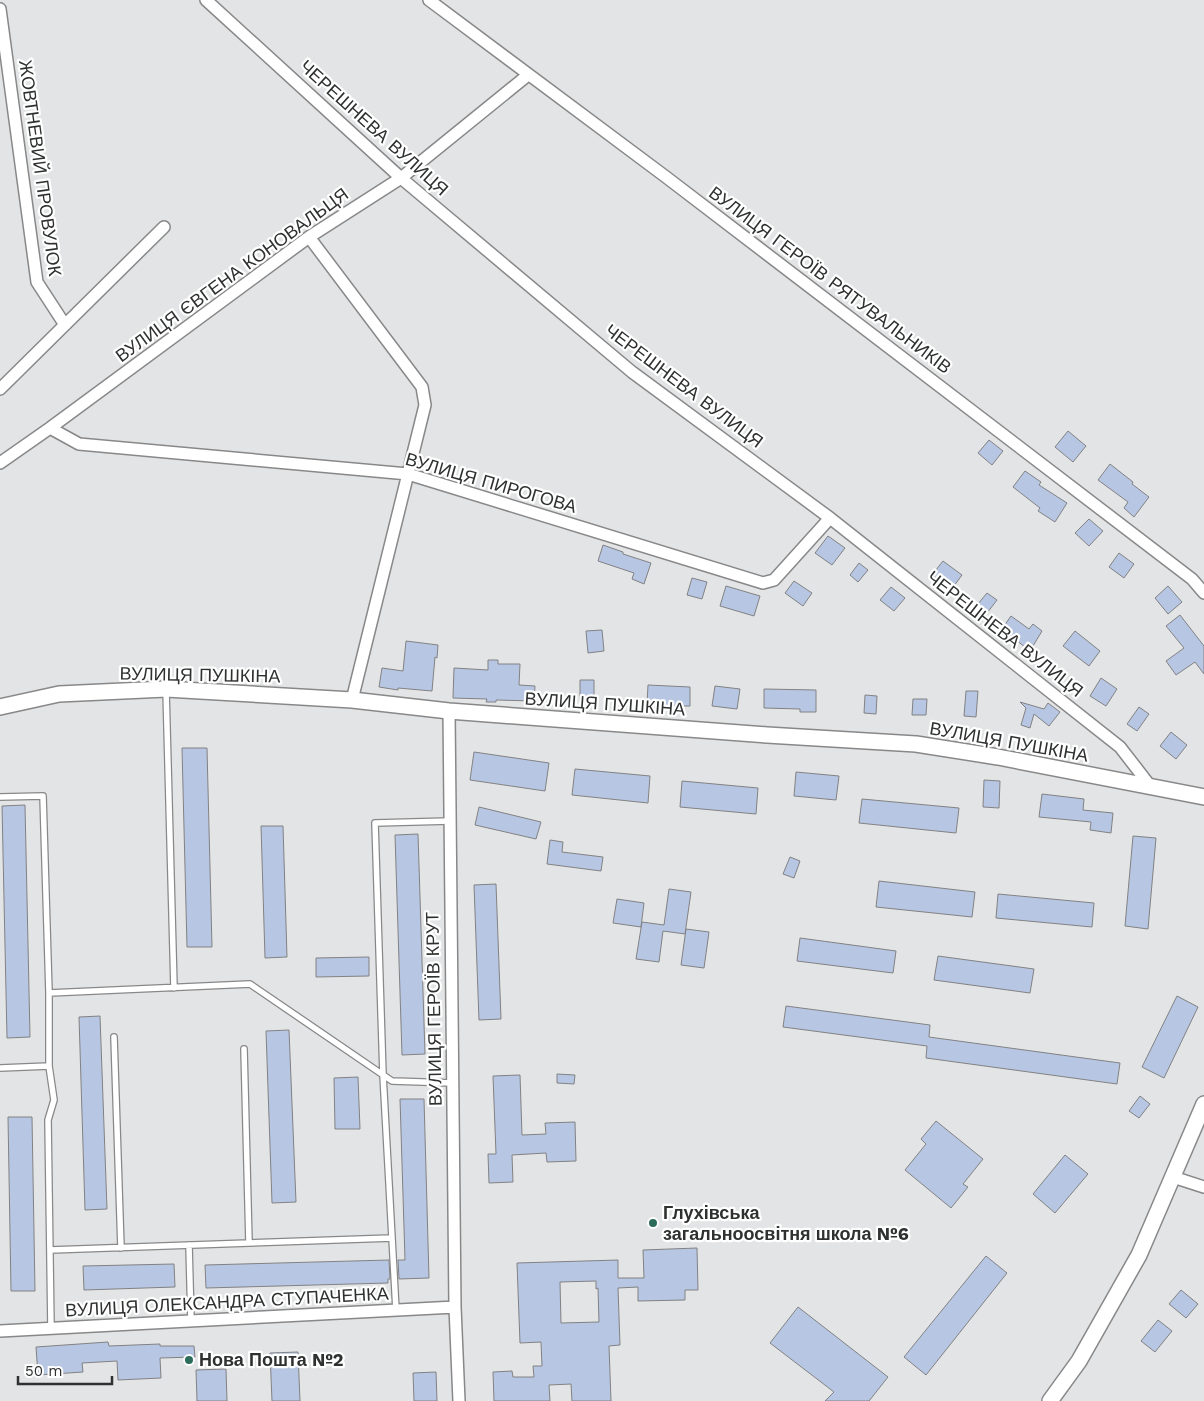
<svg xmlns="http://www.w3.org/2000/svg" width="1204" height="1401" font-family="'Work Sans',sans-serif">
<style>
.building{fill:#b7c6e3;stroke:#828283;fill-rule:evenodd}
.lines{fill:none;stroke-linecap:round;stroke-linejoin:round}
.service-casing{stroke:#888889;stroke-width:8}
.minor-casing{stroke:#888889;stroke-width:14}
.tertiary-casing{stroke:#888889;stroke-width:18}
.service{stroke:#fff;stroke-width:5.5}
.minor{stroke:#fff;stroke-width:11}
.tertiary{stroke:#fff;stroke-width:15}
.poi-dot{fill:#2c6c5a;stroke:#fff;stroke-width:2}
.labels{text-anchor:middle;stroke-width:4.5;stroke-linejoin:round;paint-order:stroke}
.street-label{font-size:18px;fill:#2f3030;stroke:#fff}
.poi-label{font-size:18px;font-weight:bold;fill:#2f3030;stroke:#fff;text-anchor:start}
</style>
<rect width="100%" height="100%" fill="#e3e4e5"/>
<!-- building -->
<path class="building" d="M1068,431L1086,446L1073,462L1055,447Z
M989,440L1003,451L992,465L978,453Z
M1110,464L1133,482L1132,484L1149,497L1134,517L1124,508L1128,502L1098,480Z
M1025,471L1041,482L1039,485L1067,503L1055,522L1038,511L1040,508L1013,487Z
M1089,519L1103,531L1089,546L1075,533Z
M828,536L845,548L832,565L815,553Z
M603,545L623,552V554L651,563L644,584L632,579L634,573L598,561Z
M1119,553L1134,564L1124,578L1109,567Z
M943,561L962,575L951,590L932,575Z
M859,563L868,570L858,582L850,575Z
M692,578L707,582L702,599L687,595Z
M794,581L812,593L803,606L785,593Z
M726,586L760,596L754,616L720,606Z
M1168,586L1182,602L1168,614L1155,598Z
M891,587L905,598L894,611L880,600Z
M987,593L997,600L987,613L977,605Z
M1180,615L1204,646V674L1195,662L1176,675L1166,661L1184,648L1166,626Z
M1011,616L1029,629L1033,624L1042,631L1030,651L1002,629Z
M602,630L604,651L588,653L586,631Z
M1075,631L1100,651L1089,666L1063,646Z
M406,641L438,645L437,658L435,657L432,691L398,688V690L379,687L382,668L403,671Z
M488,660H498V664H520L519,685L535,686L534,701L496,700V702H486L487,699L453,698L454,668L488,670Z
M1101,678L1117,689L1106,706L1090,696Z
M580,680H594V702H580Z
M648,685L690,687V706H670L647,703Z
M715,686L740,689L737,709L712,706Z
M764,689L816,690V712H800V709L764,708Z
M966,691H978L976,717L964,716Z
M865,695L877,696L876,714L864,713Z
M913,699H927L926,715H912Z
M1020,702L1044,709L1048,703L1060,712L1049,726L1034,714L1030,728L1021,725L1026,708Z
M1139,707L1149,714L1137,731L1127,724Z
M1171,732L1187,745L1176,759L1160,746Z
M182,748H207L212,947H187Z
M474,752L549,763L545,791L470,780Z
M575,769L650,776L648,803L572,795Z
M796,772L839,776L836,800L794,796Z
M984,780L1000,781L999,808L983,807Z
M682,781L758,788L756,814L680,807Z
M1042,794L1084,799L1083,810L1113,813L1111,833L1090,830L1091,822L1039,817Z
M862,799L959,808L956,833L859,823Z
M25,805L30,1037L7,1038L2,806Z
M479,807L541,822L536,839L475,825Z
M261,826H283L287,957L265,958Z
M418,834L425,1054L402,1055L395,835Z
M1133,836L1156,838L1148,929L1125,926Z
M550,840L563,842L562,852L603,857L601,871L547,864Z
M790,857L800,861L794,878L783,874Z
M879,881L975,892L972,917L876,907Z
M496,884L501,1019L479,1020L474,885Z
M669,889L691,892L685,934L663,931L659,962L636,959L642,922L664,925Z
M998,894L1094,903L1092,927L996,918Z
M617,899L644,903L641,927L613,923Z
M686,929L709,932L704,968L681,965Z
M800,938L896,951L893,973L797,961Z
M938,956L1034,969L1030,993L934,980Z
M369,957V976L316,977V958Z
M1177,996L1198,1007L1164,1078L1142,1067Z
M786,1006L930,1025L929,1037L1120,1063L1117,1084L926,1058L927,1046L783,1027Z
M100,1016L107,1209L85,1210L79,1017Z
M289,1030L296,1202L272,1203L266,1031Z
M557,1074L575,1075L574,1084L557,1083Z
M520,1075L522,1135L546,1134L545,1123L575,1122L576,1161L547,1162L546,1153L512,1155L513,1182L489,1183L488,1154H496L493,1076Z
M358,1077L360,1129H335L334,1078Z
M1140,1096L1150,1104L1139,1118L1129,1111Z
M400,1099H424L429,1278L399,1279L398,1260H405Z
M8,1117H32L35,1291H11Z
M936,1121L983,1159L963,1184L968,1187L951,1208L905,1170L926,1144L921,1139Z
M1065,1155L1088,1174L1055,1213L1033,1194Z
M697,1248L698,1290H685V1300L638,1301V1287L618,1288L620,1345L609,1346L611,1401H572L571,1384L549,1385L550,1401H494L493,1372L512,1371L513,1377H534L533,1366H542L541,1342L520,1343L517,1263L618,1260V1278H644L643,1250ZM596,1281V1289L598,1288L599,1322L561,1323L560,1282Z
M986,1256L1007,1273L926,1375L904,1357Z
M389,1260L390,1279H388V1283L206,1288L205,1265Z
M174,1264L175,1287L84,1290L83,1266Z
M1181,1290L1198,1304L1186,1318L1169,1304Z
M798,1307L888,1377L869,1401H825L834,1392L770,1343Z
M1158,1320L1172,1331L1155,1352L1141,1341Z
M108,1342L109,1346L160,1344V1346H194L195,1357L160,1358L161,1378L118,1380L117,1361L82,1363L83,1372L38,1375L36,1347Z
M298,1352L300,1401H272L270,1353Z
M226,1369L227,1401H197L196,1370Z
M436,1372L437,1401H414L413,1373Z"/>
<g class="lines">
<defs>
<path id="service" d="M166,690L174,988
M0,797L43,796L49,993
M114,1037L121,1248
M244,1049L249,1243
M49,1066L54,1100L48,1120L51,1328
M0,1068L49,1066V993L250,984L392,1081L453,1083
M189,1245L191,1321
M50,1250L392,1238
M396,1310L383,1075L375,823L450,821"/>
<path id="minor" d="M206,0L401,178L632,372L830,518L1120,747L1151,787
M429,0L666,177L1192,579L1204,593
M0,9L37,282L65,325
M309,237L422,387L425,405L352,700
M0,389L164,227
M50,428L79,444L408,474L763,583L774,580L830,518
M0,463L50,428L309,237L401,178L528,75
M449,711L455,1307L459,1401
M1173,1177L1204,1187
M0,1331L455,1307"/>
<path id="tertiary" d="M0,707L59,694L166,689L352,700L449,711L767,735L916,744L998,757L1204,797
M1050,1401L1079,1361L1139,1255L1204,1104"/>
</defs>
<!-- service casing -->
<use href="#service" class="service-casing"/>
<!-- minor casing -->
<use href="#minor" class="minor-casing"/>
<!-- tertiary casing -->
<use href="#tertiary" class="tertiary-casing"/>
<!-- service -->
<use href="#service" class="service"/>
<!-- minor -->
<use href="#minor" class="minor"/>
<!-- tertiary -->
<use href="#tertiary" class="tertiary"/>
</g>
<!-- markers -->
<g class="poi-dot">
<circle cx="653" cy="1223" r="5"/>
<circle cx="189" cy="1360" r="5"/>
</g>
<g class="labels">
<!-- street labels -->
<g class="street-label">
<text transform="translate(374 128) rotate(42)" y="6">ЧЕРЕШНЕВА ВУЛИЦЯ</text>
<text transform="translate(40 168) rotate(82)" y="6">ЖОВТНЕВИЙ ПРОВУЛОК</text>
<text transform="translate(232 275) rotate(-36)" y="6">ВУЛИЦЯ ЄВГЕНА КОНОВАЛЬЦЯ</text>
<text transform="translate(830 280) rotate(37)" y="6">ВУЛИЦЯ ГЕРОЇВ РЯТУВАЛЬНИКІВ</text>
<text transform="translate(684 386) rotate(37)" y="6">ЧЕРЕШНЕВА ВУЛИЦЯ</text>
<text transform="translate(491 483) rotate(16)" y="6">ВУЛИЦЯ ПИРОГОВА</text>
<text transform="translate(1005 634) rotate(38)" y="6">ЧЕРЕШНЕВА ВУЛИЦЯ</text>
<text transform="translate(200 675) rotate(1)" y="6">ВУЛИЦЯ ПУШКІНА</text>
<text transform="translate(605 704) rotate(4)" y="6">ВУЛИЦЯ ПУШКІНА</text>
<text transform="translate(1009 742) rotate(10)" y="6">ВУЛИЦЯ ПУШКІНА</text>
<text transform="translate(434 1009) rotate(-91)" y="6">ВУЛИЦЯ ГЕРОЇВ КРУТ</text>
<text transform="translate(227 1302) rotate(-3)" y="6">ВУЛИЦЯ ОЛЕКСАНДРА СТУПАЧЕНКА</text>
</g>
<!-- poi labels -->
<g class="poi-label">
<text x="663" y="1219">Глухівська<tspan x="663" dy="21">загальноосвітня школа №6</tspan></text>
<text x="199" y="1366">Нова Пошта №2</text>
</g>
</g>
<!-- scale -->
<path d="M18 1376v8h94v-8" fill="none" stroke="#2f3030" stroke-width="2.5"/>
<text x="25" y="1376" font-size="15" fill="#2f3030" stroke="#ffffff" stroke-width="4" paint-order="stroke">50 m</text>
</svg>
